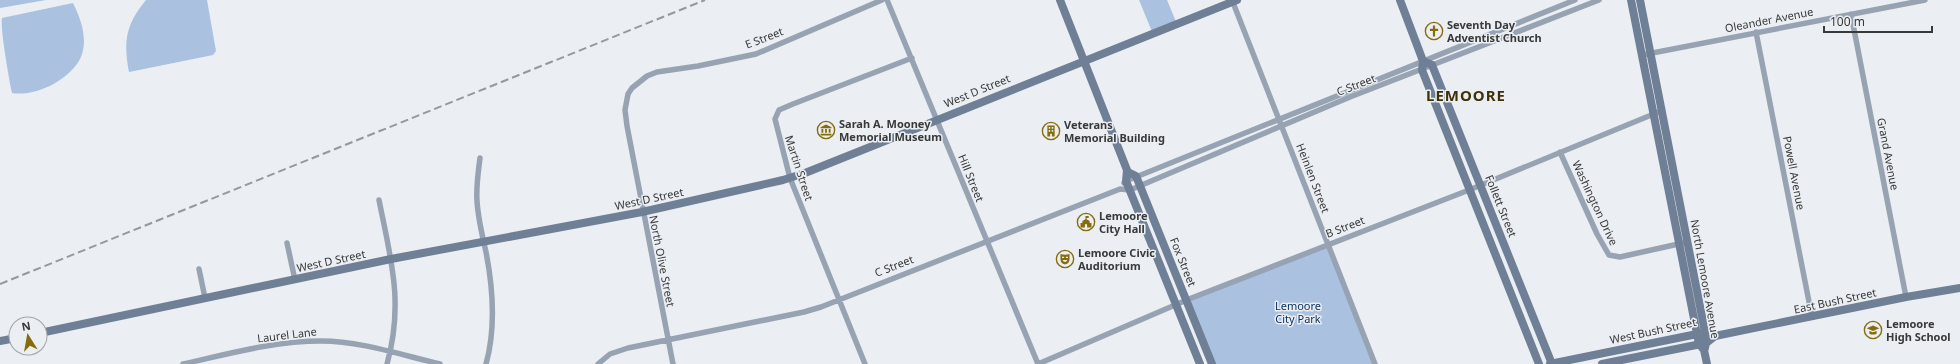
<svg xmlns="http://www.w3.org/2000/svg" width="1960" height="364" font-family="'Noto Sans',sans-serif">
<style>
.green{fill:#aac1df}
.lines{fill:none;stroke-linecap:round;stroke-linejoin:round}
.street{stroke:#97a3b3;stroke-width:5.5}
.secondary{stroke:#6e7f96;stroke-width:8}
.rail{stroke:#96989b;stroke-width:2;stroke-dasharray:8 4;stroke-linecap:butt}
.labels{text-anchor:middle;stroke-width:3;stroke-linejoin:round;paint-order:stroke}
.street-label{font-size:11px;fill:#37393a;stroke:#ebeef2}
.poi-label{font-size:11px;font-weight:bold;fill:#37393a;stroke:#ebeef2;text-anchor:start}
.park-label{font-size:11px;fill:#0e3360;stroke:#ebeef2}
.district-label{font-size:15px;font-weight:bold;letter-spacing:1px;fill:#3d3207;stroke:#ebeef2}
</style>
<rect width="100%" height="100%" fill="#ebeef2"/>
<!-- green -->
<path class="green" d="M0,0H46L0,8Z
M146,0H207L216,51L213,55L129,72C123,41 126,24 146,0Z
M1139,0H1167L1177,24L1153,34Z
M73,3C81,19 89,41 80,59C68,81 35,97 12,93C9,79 0,28 2,18Z
M1327,244L1375,364H1211L1187,300Z"/>
<g class="lines">
<!-- street -->
<path class="street" d="M887,0L1038,364L1189,299L1469,190L1661,111
M1232,0L1375,364
M1851,14L1906,297
M1756,32L1812,317
M1642,55L1925,0
M1560,152L1597,234L1609,255L1620,257L1683,243
M480,158C478,173 476,187 477,201C478,218 482,235 486,252C493,288 496,328 486,364
M1124,183L1126,181L1575,0
M379,200C391,260 404,303 387,364
M287,243L295,280
M199,269L205,298
M183,364C228,354 274,341 321,341C361,341 401,355 440,364
M598,364L610,354L628,348L804,312L821,307L1120,189L1130,190L1350,97L1599,0
M673,364L627,126L625,110L628,94L632,88L647,76L657,72L698,66L756,54L882,0
M865,364L790,178L775,119L779,110L793,104L912,58"/>
<!-- secondary -->
<path class="secondary" d="M1060,0L1127,170L1126,181L1200,364
M1400,0L1423,61L1432,65L1552,364
M1631,0L1699,344L1704,350L1707,364
M1640,0L1705,332L1706,343L1705,348
M1423,61L1422,70L1539,364
M1128,172L1136,176L1212,364
M40,333L391,259L642,212L783,180L805,173L1237,0
M0,341L16,338
M1550,364L1702,333
M1602,364L1706,343L1715,336L1906,297L1960,288"/>
<!-- rail -->
<path class="rail" d="M0,284L705,0"/>
</g>
<!-- icons -->
<defs>
<symbol id="church-ring" viewBox="-11 -11 22 22"><circle r="9.5" fill="#ebeef2" stroke="#846d0a" stroke-width="1.5"/><path d="M-1.2-6h2.4v3.5h3.3v2.4h-3.3V6h-2.4V-.1h-3.3v-2.4h3.3Z" fill="#846d0a"/></symbol>
<symbol id="museum-ring" viewBox="-11 -11 22 22"><circle r="9.5" fill="#ebeef2" stroke="#846d0a" stroke-width="1.5"/><path d="M0-6L6-3V-2H-6V-3ZM-5-1h2V3h-2ZM-1-1h2V3h-2ZM3-1h2V3H3ZM-6 4H6V6H-6Z" fill="#846d0a"/></symbol>
<symbol id="building-ring" viewBox="-11 -11 22 22"><circle r="9.5" fill="#ebeef2" stroke="#846d0a" stroke-width="1.5"/><path d="M-4-6H4V6H1V3H-1V6H-4ZM-2.5-4.3h1.7v1.8h-1.7ZM.8-4.3h1.7v1.8H.8ZM-2.5-1h1.7V.8h-1.7ZM.8-1h1.7V.8H.8Z" fill="#846d0a"/></symbol>
<symbol id="civic-ring" viewBox="-11 -11 22 22"><circle r="9.5" fill="#ebeef2" stroke="#846d0a" stroke-width="1.5"/><path d="M-.6-6.5H3V-4.5H.6V-3L4-1V1h2V6H-6V1h2V-1L-.6-3ZM-1.2 2.5V6h2.4V2.5Z" fill="#846d0a"/></symbol>
<symbol id="theatre-ring" viewBox="-11 -11 22 22"><circle r="9.5" fill="#ebeef2" stroke="#846d0a" stroke-width="1.5"/><path d="M-5-5.5Q0-4 5-5.5V0Q5 5 0 6Q-5 5-5 0ZM-3.3-2.5H-1v1.5H-3.3ZM1-2.5H3.3v1.5H1ZM-2.8 1Q0 5.5 2.8 1Z" fill="#846d0a"/></symbol>
<symbol id="school-ring" viewBox="-11 -11 22 22"><circle r="9.5" fill="#ebeef2" stroke="#846d0a" stroke-width="1.5"/><path d="M0-5L7-2L0 1L-7-2ZM-4 1L0 2.5L4 1V4Q0 6-4 4Z" fill="#846d0a"/></symbol>
</defs>
<g fill-rule="evenodd">
<use href="#church-ring" x="1424" y="21" width="20" height="20"/>
<use href="#museum-ring" x="816" y="120" width="20" height="20"/>
<use href="#building-ring" x="1041" y="121" width="20" height="20"/>
<use href="#civic-ring" x="1076" y="212" width="20" height="20"/>
<use href="#theatre-ring" x="1055" y="249" width="20" height="20"/>
<use href="#school-ring" x="1863" y="320" width="20" height="20"/>
</g>
<g class="labels">
<!-- street labels -->
<g class="street-label">
<text transform="translate(1769 20) rotate(-11)" y="4">Oleander Avenue</text>
<text transform="translate(764 38) rotate(-21)" y="4">E Street</text>
<text transform="translate(1356 85) rotate(-21)" y="4">C Street</text>
<text transform="translate(977 91) rotate(-22)" y="4">West D Street</text>
<text transform="translate(1888 154) rotate(79)" y="4">Grand Avenue</text>
<text transform="translate(799 168) rotate(72)" y="4">Martin Street</text>
<text transform="translate(1794 173) rotate(79)" y="4">Powell Avenue</text>
<text transform="translate(971 178) rotate(68)" y="4">Hill Street</text>
<text transform="translate(1313 178) rotate(69)" y="4">Heinlen Street</text>
<text transform="translate(649 199) rotate(-12)" y="4">West D Street</text>
<text transform="translate(1595 203) rotate(65)" y="4">Washington Drive</text>
<text transform="translate(1501 206) rotate(68)" y="4">Follett Street</text>
<text transform="translate(1345 227) rotate(-21)" y="4">B Street</text>
<text transform="translate(331 261) rotate(-12)" y="4">West D Street</text>
<text transform="translate(662 261) rotate(79)" y="4">North Olive Street</text>
<text transform="translate(1183 262) rotate(68)" y="4">Fox Street</text>
<text transform="translate(894 266) rotate(-21)" y="4">C Street</text>
<text transform="translate(1705 279) rotate(80)" y="4">North Lemoore Avenue</text>
<text transform="translate(1835 301) rotate(-12)" y="4">East Bush Street</text>
<text transform="translate(1653 331) rotate(-12)" y="4">West Bush Street</text>
<text transform="translate(287 335) rotate(-7)" y="4">Laurel Lane</text>
</g>
<!-- poi labels -->
<g class="poi-label">
<text x="1447" y="29">Seventh Day<tspan x="1447" dy="13">Adventist Church</tspan></text>
<text x="839" y="128">Sarah A. Mooney<tspan x="839" dy="13">Memorial Museum</tspan></text>
<text x="1064" y="129">Veterans<tspan x="1064" dy="13">Memorial Building</tspan></text>
<text x="1099" y="220">Lemoore<tspan x="1099" dy="13">City Hall</tspan></text>
<text x="1078" y="257">Lemoore Civic<tspan x="1078" dy="13">Auditorium</tspan></text>
<text x="1886" y="328">Lemoore<tspan x="1886" dy="13">High School</tspan></text>
</g>
<!-- park labels -->
<g class="park-label">
<text x="1298" y="310">Lemoore<tspan x="1298" dy="13">City Park</tspan></text>
</g>
<!-- district labels -->
<g class="district-label">
<text x="1466" y="101">LEMOORE</text>
</g>
</g>
<!-- north arrow -->
<g transform="translate(28 336) rotate(349)"><circle r="19" fill="#ebeef2" stroke="#a3a6a8"/>
<path d="M0-3L7 15L0 10L-7 15Z" fill="#846d0a"/>
<text y="-6" font-size="11" font-weight="bold" text-anchor="middle" fill="#37393a">N</text>
</g>
<!-- scale -->
<path d="M1824 26v6h108v-6" fill="none" stroke="#37393a" stroke-width="2"/>
<text x="1830" y="26" font-size="12" fill="#37393a" stroke="#ebeef2" stroke-width="3" paint-order="stroke">100 m</text>
</svg>
